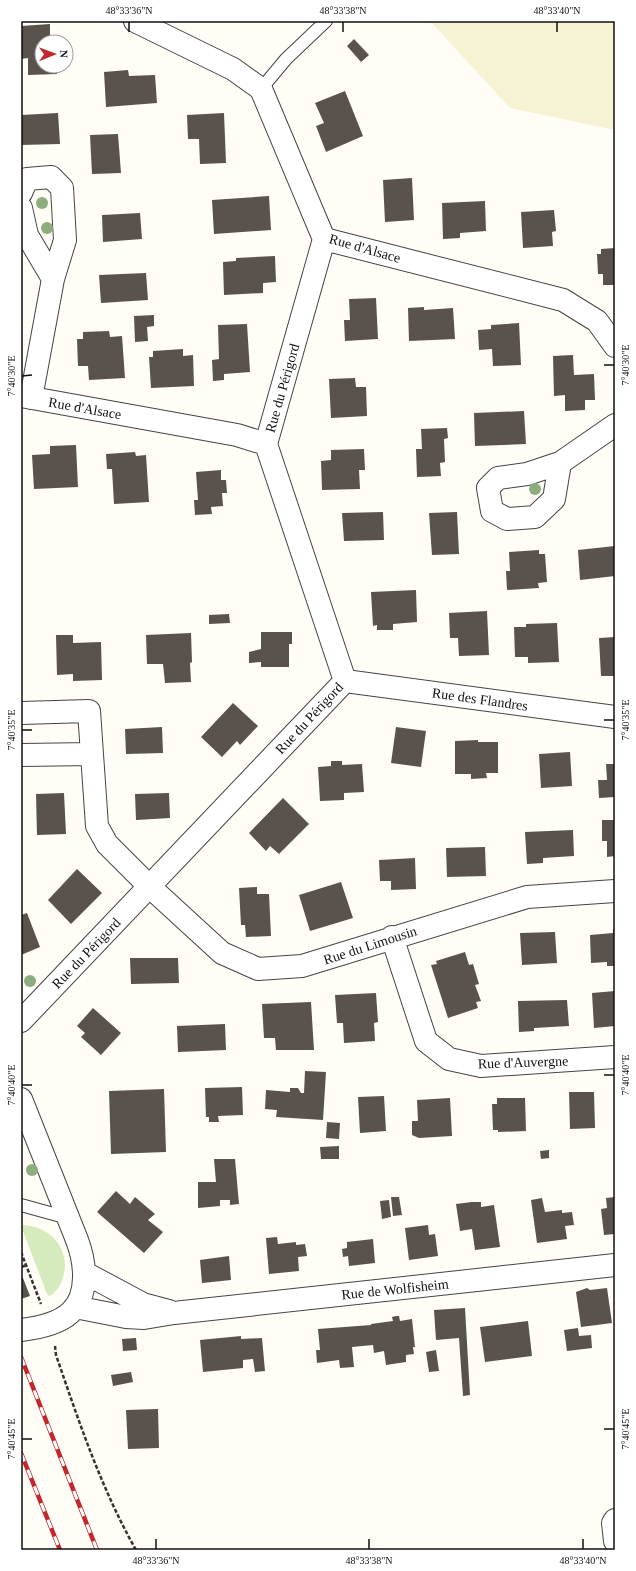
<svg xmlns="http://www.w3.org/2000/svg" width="636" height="1571" font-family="Georgia,serif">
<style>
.farmland{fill:#f6f3d4}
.green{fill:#d5ebbd}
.building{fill:#5a524d}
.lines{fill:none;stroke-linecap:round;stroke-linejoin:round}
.service-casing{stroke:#444;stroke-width:14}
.minor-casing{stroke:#444;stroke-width:24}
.path{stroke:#333;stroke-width:2.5;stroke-dasharray:4 2;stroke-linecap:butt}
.service{stroke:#fff;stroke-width:12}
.minor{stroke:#fff;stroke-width:22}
.rail-casing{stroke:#c4262e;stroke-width:4.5}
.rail{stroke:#fff;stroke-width:3;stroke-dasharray:9;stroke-linecap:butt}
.tree{fill:#8dad7f}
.ticks{fill:none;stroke:#111;stroke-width:1.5}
.labels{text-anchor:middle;stroke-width:4;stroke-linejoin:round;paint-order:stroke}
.street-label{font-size:14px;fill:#111;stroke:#fff}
.neatline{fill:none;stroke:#111;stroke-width:1.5}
.ticks-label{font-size:10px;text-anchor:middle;fill:#111}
</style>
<rect width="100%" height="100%" fill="#fffdf5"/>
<!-- farmland -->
<path class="farmland" d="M430,21H615V130L510,108Z"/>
<!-- green -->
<path class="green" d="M22,1225C53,1226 74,1253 61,1283C58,1288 54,1295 49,1296L47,1294L21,1226Z"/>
<!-- building -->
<path class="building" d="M50,24V42H42V66H56L57,74L28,75V58L21,59V26Z
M354,39L369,55L361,62L347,46Z
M128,70L129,76L155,75L157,103L106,107L104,72Z
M345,91L363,136L326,152L316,126L324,123L315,103Z
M58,113L60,144L21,145V115Z
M224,113L226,163L200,164L199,139H188L187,115Z
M118,134L121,173L92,174L90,135Z
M412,178L414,220L385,222L383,180Z
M269,196L271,230L214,234L212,200Z
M485,201L486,231L460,233V238L443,239L442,203Z
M554,210L556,231L552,232L553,246L523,248L521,212Z
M140,213L142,239L103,242L102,215Z
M615,248V285H603V274H598L597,254H601V249Z
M275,256L276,282L263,283V293L224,295L223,262L236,261V258Z
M146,273L148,300L101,303L99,275Z
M376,298L378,339L345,341L344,320H350L349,299Z
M424,307V310L453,308L455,339L409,341L408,308Z
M154,315V326L147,327L148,341L135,342L134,316Z
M519,323L521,365L493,366L492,349L479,350L478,330L491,329V325Z
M247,324L250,372L224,374V380L213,381L212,360L219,359L218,325Z
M109,331L110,337L122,336L125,378L89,380L88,366H78L77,339H83V332Z
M183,349V356L193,355L194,386L151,388L149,357H153V351Z
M573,355L574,375L594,374L595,400H585V410L565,411V395L554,396L553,356Z
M355,378L356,387H366L367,416L331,418L329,379Z
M524,411L526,444L475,446L474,413Z
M447,428L448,438L444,439L445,462L440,463L441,476L417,477L416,449H422L421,429Z
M76,445L78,487L34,489L32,455L50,454V446Z
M364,449L365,470H359L360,489L322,490L321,461L331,460V450Z
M135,452L136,456L146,455L149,502L114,504L112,469H107L106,454Z
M221,470V480H226L227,493H222L223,506L211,507L212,514L195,515L194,500H198L196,472Z
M383,512L384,540L344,541L342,513Z
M457,512L459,554L432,555L429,513Z
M615,546V576L580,580L578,550Z
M539,550V554H545L547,582L538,583L539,588L507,590L506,571H510L509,552Z
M416,590L417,622L393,624V630H377V625L373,626L371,592Z
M487,611L489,655L459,656L458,638H450L449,613Z
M229,614L230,623L209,624V615Z
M557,623L559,662L528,663V657H515L514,627H526V624Z
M261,632H292V644H289V667H261V662L249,663V652L261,649Z
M191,633L192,662L190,663L191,682L165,683L163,664H147L146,635Z
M56,635H73V643L101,642L102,680L73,681V674L57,675Z
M615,637V676H601L599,638Z
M233,703L258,726L240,745L237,741L222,757L201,737Z
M162,727L163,753L126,754L125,729Z
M396,727L426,731L421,767L391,763Z
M478,740V742H498V773H486L487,778L471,779V774H455V741Z
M570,752L572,786L541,788L539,754Z
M331,761H342V765L362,764L364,792L344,793V800L320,801L318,767L331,766Z
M606,764H615V797L599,798L598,780H607Z
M64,793L66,834L37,835L36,794Z
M169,793L170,818L136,820L135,794Z
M283,798L309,824L279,854L270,846L266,851L249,833Z
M602,820H615V856L607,857V841H602Z
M573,830L574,856L543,858V863L527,864L525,832Z
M485,847L486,876L447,877L446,848Z
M415,858L416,889L391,890V881H380L379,860Z
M77,869L102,893L71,924L48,900Z
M341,882L353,918L310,931L299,895Z
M257,887V894H269L271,936L246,937L245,925H241L239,888Z
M27,913L40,947L21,955V915Z
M613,929H615V966H607V962L591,963L590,935L613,933Z
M555,932L557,963L522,965L520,933Z
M465,952L469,965L473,964L479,984L475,985L481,1001L476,1002L478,1008L448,1018L431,965L437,964L436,961Z
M130,958H178L179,983L131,984Z
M615,991V1026L594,1028L592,993Z
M376,993L378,1022L374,1023L375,1041L344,1043L343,1023H337L335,995Z
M567,1000L569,1026L534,1028V1031L519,1032L518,1001Z
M311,1002L314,1050H276L275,1038H264L262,1004Z
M93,1008L121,1033L101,1055L81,1037L85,1033L77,1026Z
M225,1024L226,1050L178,1052L177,1026Z
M305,1071L326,1072L323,1120L276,1117L277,1110L265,1109L266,1090L290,1092V1088H298L301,1093H304Z
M242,1087L243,1115L218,1116L219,1122H209V1117H206L205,1088Z
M164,1089L166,1152L111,1154L109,1091Z
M569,1092H594L595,1128L570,1129Z
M384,1096L386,1131L360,1133L358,1097Z
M450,1098L452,1136L419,1138L412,1135V1121H418L417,1100Z
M497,1098H525L526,1131L498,1132V1130H493L492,1104H497Z
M327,1122L340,1123L339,1139L326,1138Z
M339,1146V1159H321L320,1147Z
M549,1150V1158L541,1159L540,1151Z
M214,1159H235L239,1204L230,1205V1200H220V1206L198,1208V1182H216Z
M116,1191L130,1204L135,1197L155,1214L148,1220L163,1232L144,1253L97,1212Z
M391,1197H399L402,1215L393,1216Z
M615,1197V1234L604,1235L601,1209L607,1208L606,1198Z
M542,1198L545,1212L562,1210V1213L572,1212L574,1225L565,1226L567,1239L537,1243L531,1200Z
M389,1200L391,1217L382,1219L380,1201Z
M472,1202H481V1207L494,1205L500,1247L475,1250L472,1229L460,1231L456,1204Z
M428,1225L429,1235L435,1234L438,1256L409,1260L405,1228Z
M277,1237L278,1244L296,1242V1245L305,1244L307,1256L298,1257L299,1271L269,1274L266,1238Z
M373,1239L375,1263L349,1266L348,1256L343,1257L342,1249L347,1248V1242Z
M229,1256L231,1280L202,1283L200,1260Z
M21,1273L30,1296L21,1299Z
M587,1288L590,1290L607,1288L612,1323L581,1327L576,1292Z
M465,1308L470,1395L463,1396L459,1338L436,1340L434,1310Z
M396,1316H399L400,1321L412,1319L415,1347H413L414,1354L406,1355V1362L386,1365L384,1351L374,1353L373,1345L352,1347L354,1367L340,1368L339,1360L317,1363L316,1350H320L318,1329L371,1325V1324L393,1321L392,1317Z
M528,1321L532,1356L485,1362L480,1327Z
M578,1328L579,1336L591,1335L592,1348L567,1351L564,1330Z
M241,1336V1339L262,1338L265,1371L255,1372L253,1359L243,1360V1368L203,1372L200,1340Z
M136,1338L137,1350L123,1351L122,1339Z
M436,1350L439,1371L429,1372L426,1352Z
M131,1372L133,1382L113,1386L111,1375Z
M158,1409L159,1448L128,1449L126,1410Z"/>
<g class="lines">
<defs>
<path id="service" d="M261,89L286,59L326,21
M21,1205L68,1218"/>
<path id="minor" d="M135,21L233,69L261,89L324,239L563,300L597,321L615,346
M21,193L27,179L51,177L62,188L65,240L53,279L31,398
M21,208L27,235L53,279
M21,396L237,435L266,444
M560,463L554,499L535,517L507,519L492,511L488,488L498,478L527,474L560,463L615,425
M345,681L615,717
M21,713L89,711L97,826L107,844L150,887L222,953L258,969L302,966L527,897L615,891
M21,755L92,754
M392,937L426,1041L449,1059L481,1066L615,1057
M21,1021L345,681L266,444L324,239
M21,1099L77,1240C85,1261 90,1295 70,1313C58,1324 37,1328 21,1330
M85,1273L143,1304L169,1311
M75,1307L126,1317L144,1318L174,1313L615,1265
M615,1520L613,1523L615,1541"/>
</defs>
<!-- service casing -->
<use href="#service" class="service-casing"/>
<!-- minor casing -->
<use href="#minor" class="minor-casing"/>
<!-- path -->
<path class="path" d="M21,1252L41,1304
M21,1267L27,1265
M55,1346L56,1355C79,1422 101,1488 136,1550"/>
<!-- service -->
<use href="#service" class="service"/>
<!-- minor -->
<use href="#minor" class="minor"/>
<defs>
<path id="rail" d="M21,1357L97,1550
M21,1453L60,1550"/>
</defs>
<!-- rail casing -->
<use href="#rail" class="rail-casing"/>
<!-- rail -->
<use href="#rail" class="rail"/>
</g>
<!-- trees -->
<g class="tree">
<circle cx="42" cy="203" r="6"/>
<circle cx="47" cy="228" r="6"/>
<circle cx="535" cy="489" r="6"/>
<circle cx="30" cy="981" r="6"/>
<circle cx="32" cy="1170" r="6"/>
</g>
<!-- ticks -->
<path class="ticks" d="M129,22V32M343,22V32M557,22V32M604,365H614M22,376L32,375M604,720H614M22,730H32M604,1075H614M22,1085H32M604,1429H614M22,1439H32M156,1539V1549M369,1539V1549M583,1539V1549"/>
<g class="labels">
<!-- street labels -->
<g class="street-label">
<text transform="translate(365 248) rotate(16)" y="5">Rue d'Alsace</text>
<text transform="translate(282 388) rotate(-74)" y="5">Rue du Périgord</text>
<text transform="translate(85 408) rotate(10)" y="5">Rue d'Alsace</text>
<text transform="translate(480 699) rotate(8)" y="5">Rue des Flandres</text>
<text transform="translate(309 718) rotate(-47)" y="5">Rue du Périgord</text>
<text transform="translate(370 945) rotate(-18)" y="5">Rue du Limousin</text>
<text transform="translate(86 953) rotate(-46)" y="5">Rue du Périgord</text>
<text transform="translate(523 1062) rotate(-2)" y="5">Rue d'Auvergne</text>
<text transform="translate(395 1289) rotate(-6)" y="5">Rue de Wolfisheim</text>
</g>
</g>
<!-- border -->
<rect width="636" height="1571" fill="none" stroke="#ffffff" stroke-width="44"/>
<!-- north arrow -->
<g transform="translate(54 54) rotate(89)"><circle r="19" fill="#ffffff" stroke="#a0a0a0"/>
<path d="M0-3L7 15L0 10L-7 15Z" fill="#c4262e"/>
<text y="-6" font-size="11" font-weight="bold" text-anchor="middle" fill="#111111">N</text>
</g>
<rect x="22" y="22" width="592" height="1527" class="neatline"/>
<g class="ticks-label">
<text x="129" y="14">48°33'36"N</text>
<text x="343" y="14">48°33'38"N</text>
<text x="557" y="14">48°33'40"N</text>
<text transform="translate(625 365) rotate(-90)" y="4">7°40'30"E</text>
<text transform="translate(11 376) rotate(-90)" y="4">7°40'30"E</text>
<text transform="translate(625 720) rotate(-90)" y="4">7°40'35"E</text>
<text transform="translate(11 730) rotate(-90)" y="4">7°40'35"E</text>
<text transform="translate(625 1075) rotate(-90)" y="4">7°40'40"E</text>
<text transform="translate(11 1085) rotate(-90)" y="4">7°40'40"E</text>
<text transform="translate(625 1429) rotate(-90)" y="4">7°40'45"E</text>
<text transform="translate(11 1439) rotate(-90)" y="4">7°40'45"E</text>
<text x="156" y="1564">48°33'36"N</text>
<text x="369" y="1564">48°33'38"N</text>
<text x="583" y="1564">48°33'40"N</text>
</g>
</svg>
